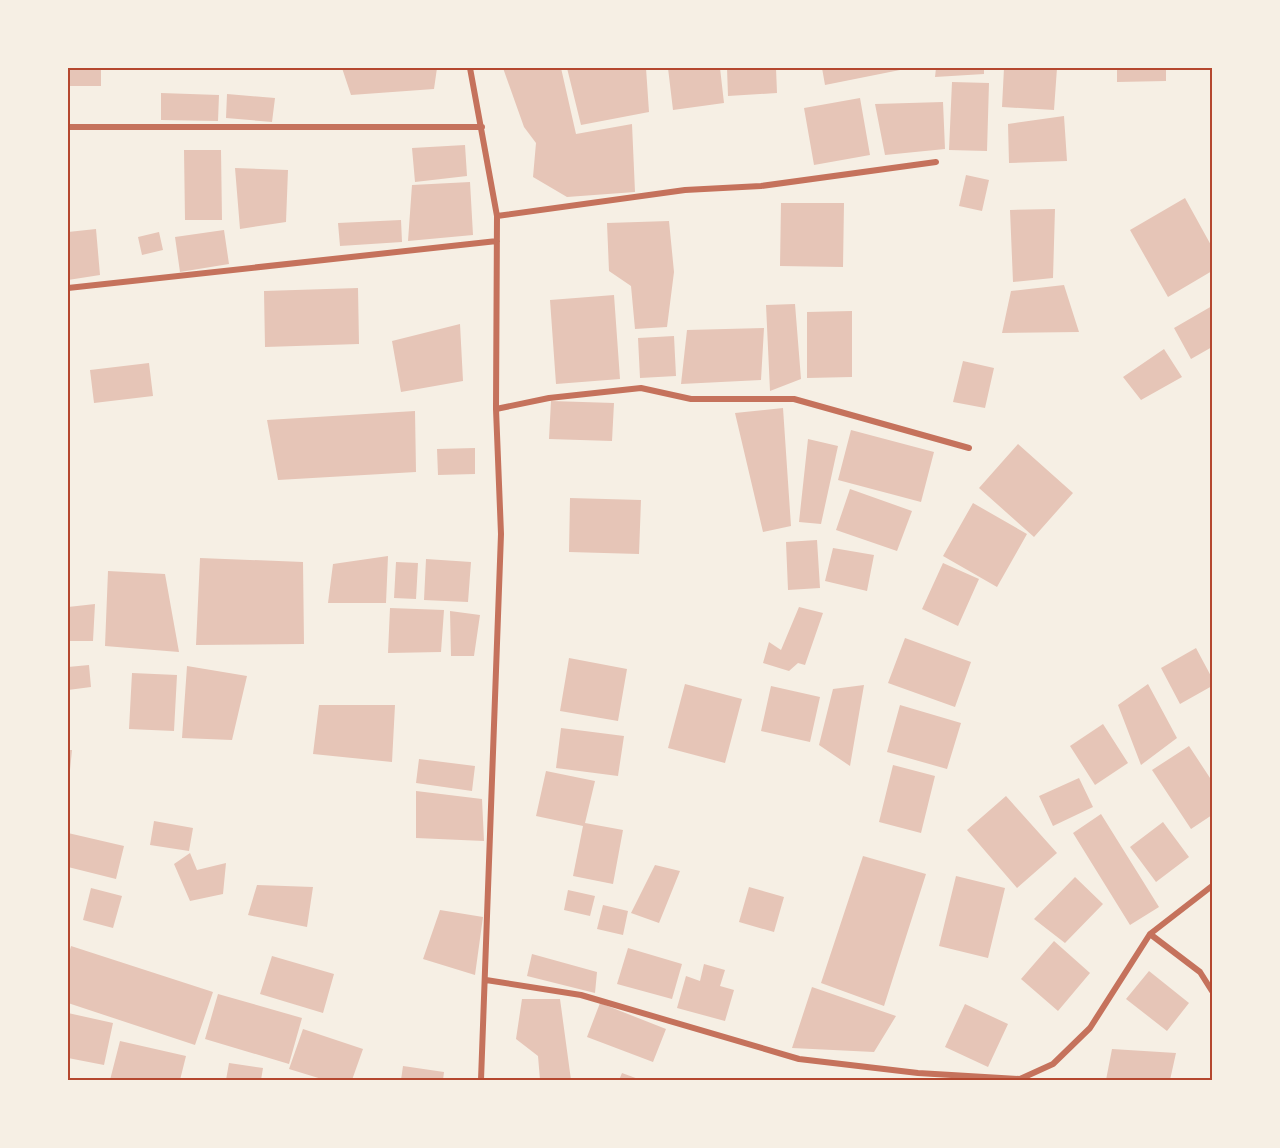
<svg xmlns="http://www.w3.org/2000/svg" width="1280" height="1148" font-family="Inter,sans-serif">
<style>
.building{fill:#e6c5b7}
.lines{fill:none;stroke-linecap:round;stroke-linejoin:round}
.minor{stroke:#c5725c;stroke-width:6}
.neatline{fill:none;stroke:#b5482f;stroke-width:2}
</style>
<rect width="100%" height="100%" fill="#f6efe4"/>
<!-- building -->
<path class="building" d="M68,68H101V86H68Z
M342,68H437L434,89L351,95Z
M503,68H561L576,134L632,124L635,192L567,197L533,177L536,143L524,127Z
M567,68H646L649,112L581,125Z
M668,68H720L724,103L673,110Z
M727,68H776L777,93L728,96Z
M822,68H899L900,70L825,85Z
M936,68H984V74L935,77Z
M1004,68H1057L1054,110L1002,107Z
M1117,68H1166V81L1117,82Z
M952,82L989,83L987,151L949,150Z
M161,93L219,95L218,121L161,120Z
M227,94L275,98L272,122L226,118Z
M860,98L870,155L814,165L804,108Z
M943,102L945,149L885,155L875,104Z
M1064,116L1067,161L1009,163L1008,124Z
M465,145L467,176L415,182L412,148Z
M184,150H221L222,220H185Z
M235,168L288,170L286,222L240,229Z
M966,175L989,180L982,211L959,206Z
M470,182L473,235L408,241L412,185Z
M1185,198L1212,247V271L1168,297L1130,230Z
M781,203H844L843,267L780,266Z
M1055,209L1053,278L1013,282L1010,210Z
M401,220L402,242L340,246L338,223Z
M669,221L674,272L667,327L635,329L631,286L609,271L607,223Z
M96,229L100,275L68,280V232Z
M224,230L229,264L180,272L175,237Z
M159,232L163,250L142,255L138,237Z
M1064,285L1079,332L1002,333L1011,291Z
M358,288L359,344L265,347L264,291Z
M614,295L620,379L556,384L550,300Z
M795,304L801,379L770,391L766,305Z
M1212,306V347L1191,359L1174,328Z
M852,311V377L807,378V312Z
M460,324L463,381L401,392L392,341Z
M764,328L761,380L681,384L687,330Z
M674,336L676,376L640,378L638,338Z
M1164,349L1182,377L1141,400L1123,377Z
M963,361L994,368L985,408L953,402Z
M149,363L153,396L94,403L90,370Z
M551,401L614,403L612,441L549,439Z
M783,408L791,526L763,532L735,413Z
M415,411L416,472L278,480L267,420Z
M851,430L934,452L921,502L838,480Z
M808,439L838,446L821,524L799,522Z
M1018,444L1073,493L1034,537L979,488Z
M475,448V474L438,475L437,449Z
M850,489L912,511L897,551L836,530Z
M570,498L641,500L639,554L569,552Z
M973,503L1027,534L997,587L943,556Z
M817,540L820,588L788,590L786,542Z
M833,548L874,555L867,591L825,581Z
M388,556L386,603H328L333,564Z
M200,558L303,562L304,644L196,645Z
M426,559L471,562L468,602L424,600Z
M396,562L418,563L416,599L394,598Z
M943,563L979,579L958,626L922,609Z
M108,571L165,574L179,652L105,646Z
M95,604L93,641H68V607Z
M799,607L823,613L805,665L798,663L789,671L763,663L769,642L781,650Z
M390,608L444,610L441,652L388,653Z
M450,611L480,615L474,656H451Z
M905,638L971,662L955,707L888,683Z
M1196,648L1212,678V686L1180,704L1161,668Z
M569,658L627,669L618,721L560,711Z
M89,665L91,687L68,690V667Z
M187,666L247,676L232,740L182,738Z
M132,673L177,675L174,731L129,729Z
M685,684L742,699L725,763L668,748Z
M1148,684L1177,738L1141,765L1118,705Z
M864,685L850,766L819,745L833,689Z
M771,686L820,697L810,742L761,731Z
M319,705H395L392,762L313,754Z
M900,705L961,723L947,769L887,752Z
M1103,724L1128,763L1095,785L1070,746Z
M561,728L624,736L618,776L556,768Z
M1189,746L1212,781V815L1191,829L1152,770Z
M68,750H72L70,770H68Z
M419,759L475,766L472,791L416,783Z
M893,765L935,776L921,833L879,822Z
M546,771L595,781L585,823L623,830L613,884L573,876L583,826L536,816Z
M1079,778L1093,807L1053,826L1039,796Z
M416,791L482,799L484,841L416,838Z
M1006,796L1057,853L1017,888L967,830Z
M1101,814L1159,907L1130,925L1073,833Z
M154,821L193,828L189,851L150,845Z
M1163,822L1189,857L1156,882L1130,847Z
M68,833L124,846L116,879L68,867Z
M190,853L197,870L226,863L223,894L190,901L174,864Z
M863,856L926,874L884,1006L821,983Z
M655,865L680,871L659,923L631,913Z
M956,876L1005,888L988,958L939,946Z
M1075,877L1103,904L1065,943L1034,919Z
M257,885L313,887L307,927L248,915Z
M749,887L784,897L774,932L739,922Z
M91,888L122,896L113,928L83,920Z
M568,890L595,896L590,916L564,910Z
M603,905L628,911L623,935L597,929Z
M440,910L483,917L475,975L423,959Z
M1054,941L1090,973L1058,1011L1021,979Z
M71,946L213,992L195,1045L68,1003V957Z
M628,948L682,964L672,999L617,984Z
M532,954L597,972L595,993L527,976Z
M272,956L334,974L323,1013L260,994Z
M704,964L725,970L720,986L734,990L725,1021L677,1008L686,976L700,981Z
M1149,971L1189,1003L1167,1031L1126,999Z
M812,987L896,1016L874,1052L792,1048Z
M218,994L302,1018L289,1064L205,1039Z
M522,999H560L571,1080H540L538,1056L516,1039Z
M600,1003L666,1029L653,1062L587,1037Z
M965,1004L1008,1024L988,1067L945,1047Z
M68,1013L113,1023L104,1065L68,1058Z
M303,1029L363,1049L352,1080H325L289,1069Z
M120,1041L186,1056L180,1080H110Z
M1112,1049L1176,1053L1170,1080H1106Z
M229,1063L263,1068L261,1080H226Z
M403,1066L444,1072L443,1080H401Z
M622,1073L641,1080H619Z"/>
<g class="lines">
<!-- minor -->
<path class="minor" d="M470,68L497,216L496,409L501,534L481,1080
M68,127H482
M497,216L685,190L761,186L936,162
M68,288L497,241
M496,409L549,398L641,388L691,399H794L969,448
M1150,934L1212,886
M486,980L581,995L799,1059L918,1073L1020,1079L1053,1064L1090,1028L1150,934L1200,972L1212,991"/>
</g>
<!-- border -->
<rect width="1280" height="1148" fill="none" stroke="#f6efe4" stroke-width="138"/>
<rect x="69" y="69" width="1142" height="1010" class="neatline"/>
</svg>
